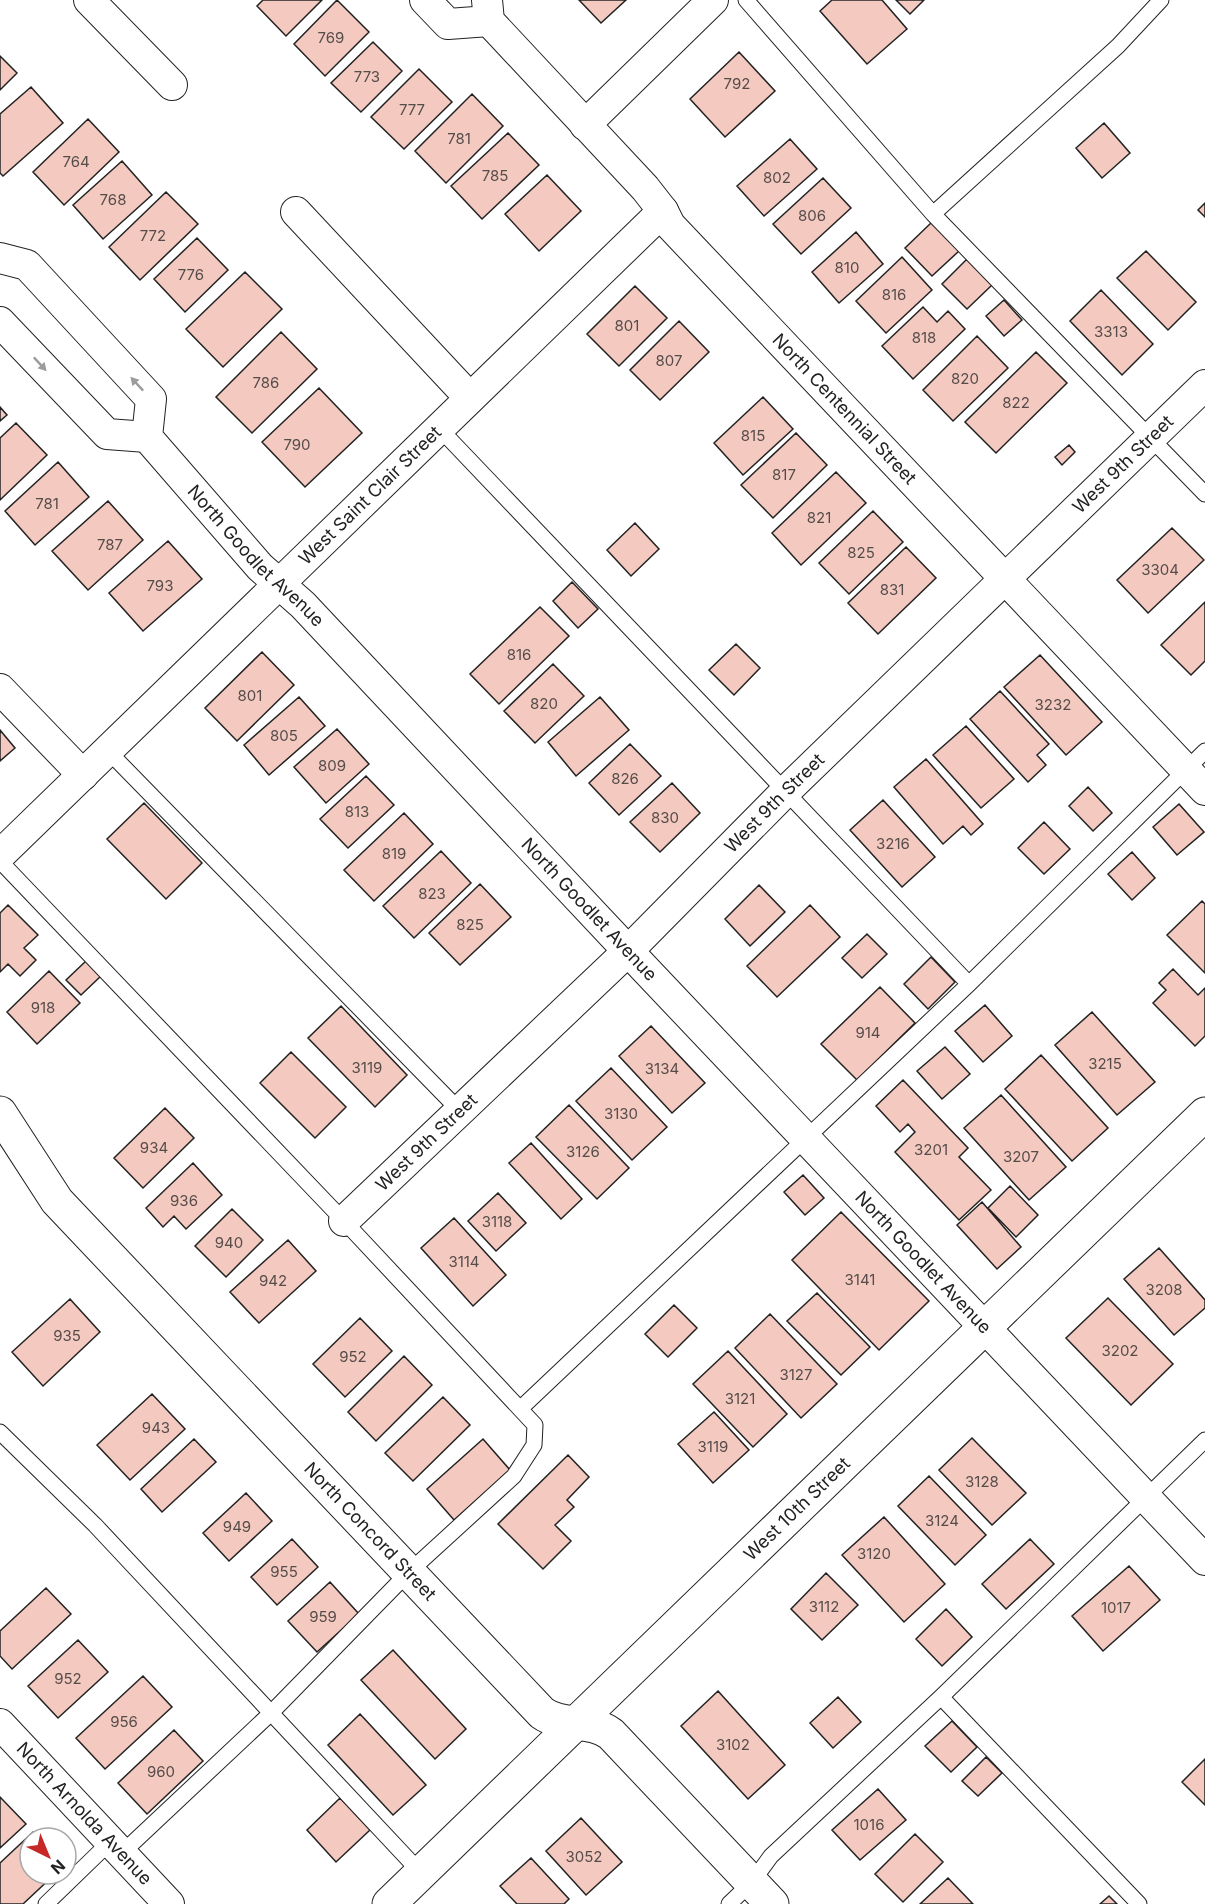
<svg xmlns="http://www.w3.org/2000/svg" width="1205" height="1904" font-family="Inter,sans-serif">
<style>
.building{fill:#f3c9c0;stroke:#222;stroke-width:1.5}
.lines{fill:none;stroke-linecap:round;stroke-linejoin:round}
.service-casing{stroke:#222;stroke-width:17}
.minor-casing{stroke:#222;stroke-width:32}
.secondary-casing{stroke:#222;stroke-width:35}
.primary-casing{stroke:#222;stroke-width:35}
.service{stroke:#fff;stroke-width:15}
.minor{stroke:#fff;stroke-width:30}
.secondary{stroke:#fff;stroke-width:33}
.primary{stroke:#fff;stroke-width:33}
.oneway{fill:#9c9c9c}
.labels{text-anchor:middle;stroke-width:4.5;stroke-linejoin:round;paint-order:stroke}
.number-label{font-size:15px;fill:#564c4a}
.street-label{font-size:18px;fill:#222;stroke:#fff}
</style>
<rect width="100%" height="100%" fill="#fff"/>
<!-- building -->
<path class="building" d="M263,0H322L286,36L257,6Z
M337,0L369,32L325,76L294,44Z
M579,0H626L601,23Z
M832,0H882L907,29L867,64L820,11Z
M896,0H924L910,14Z
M373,42L402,71L361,112L331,83Z
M739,52L775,91L725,137L690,99Z
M0,56L17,73L0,90Z
M419,69L452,102L404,149L371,117Z
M31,87L63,123L3,176L0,173V114Z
M472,94L503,126L446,183L415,151Z
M88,119L119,152L64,205L33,172Z
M1104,123L1130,153L1102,178L1076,148Z
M508,133L539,165L482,219L451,186Z
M790,139L817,169L764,216L737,186Z
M122,161L152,195L103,239L73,205Z
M547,175L581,211L539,251L505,214Z
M823,178L851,208L801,254L773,224Z
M166,192L198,224L140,280L109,247Z
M1205,203V217L1198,210Z
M932,222L959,251L932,276L905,248Z
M856,232L883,264L839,303L812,272Z
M197,238L228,270L185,312L154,279Z
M1146,251L1196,302L1168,330L1117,278Z
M902,257L932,290L886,333L856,301Z
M967,259L992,285L967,309L942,284Z
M245,272L282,309L223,367L186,329Z
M635,286L667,318L619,366L587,334Z
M1101,290L1153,344L1122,375L1070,321Z
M1004,300L1022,320L1004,336L986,316Z
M923,307L937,322L948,311L965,329L913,379L882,346Z
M679,321L709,352L660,400L630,370Z
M281,332L317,369L252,433L216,397Z
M977,336L1008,368L953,421L923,390Z
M1036,352L1067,383L996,453L965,422Z
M319,388L362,433L305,487L262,442Z
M763,397L793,429L743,475L714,443Z
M0,407L7,415L0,421Z
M16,423L47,455L0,500V438Z
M796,433L827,465L773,518L741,485Z
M1069,445L1075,452L1062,465L1055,457Z
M58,462L89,497L35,545L5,511Z
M836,472L866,503L801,565L772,533Z
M108,501L143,540L88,590L52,551Z
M873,511L903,542L849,594L819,563Z
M635,523L659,549L631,576L607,550Z
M1172,528L1204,560L1148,613L1117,580Z
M168,541L202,579L143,631L109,593Z
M906,547L936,578L878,634L848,603Z
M572,582L598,609L578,628L553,601Z
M1205,602V661L1191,675L1161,645Z
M540,607L569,636L499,704L470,674Z
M736,644L760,668L734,695L709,670Z
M262,652L294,685L237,741L205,708Z
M1040,655L1102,722L1066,755L1004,687Z
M553,664L584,696L535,743L504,711Z
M1000,691L1049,744L1037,755L1046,765L1028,782L970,719Z
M299,697L325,726L269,775L244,745Z
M600,697L629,730L576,776L548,742Z
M966,726L1014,779L981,808L933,755Z
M337,729L369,764L326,803L294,767Z
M0,730L15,748L0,761Z
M630,744L661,776L619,815L589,783Z
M926,759L983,824L971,835L963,826L943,844L894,787Z
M366,776L394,805L348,848L320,819Z
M672,783L700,813L660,852L630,822Z
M1088,787L1112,813L1093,831L1069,806Z
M883,800L935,857L902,887L850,830Z
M144,803L202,863L166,899L107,839Z
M1179,804L1204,832L1177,855L1153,827Z
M404,813L433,844L374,901L344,870Z
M1044,822L1070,849L1044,874L1018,848Z
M441,851L471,883L414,938L383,906Z
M1132,852L1155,878L1132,900L1108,874Z
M480,884L511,917L460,965L429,933Z
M759,885L785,912L750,946L725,919Z
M1202,901L1205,904V973L1167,935Z
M8,905L38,935L24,948L36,960L20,976L8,964L0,972V913Z
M810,905L840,937L777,997L747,966Z
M867,934L887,954L862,978L842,958Z
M931,957L955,982L928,1009L904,984Z
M87,960L102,975L81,995L66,980Z
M1173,969L1198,995L1205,988V1036L1195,1046L1153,1003L1166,990L1159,983Z
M49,971L80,1003L37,1044L7,1012Z
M880,987L915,1023L857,1080L821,1044Z
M985,1005L1012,1036L983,1062L955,1031Z
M341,1006L407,1075L375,1107L308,1038Z
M1092,1012L1155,1082L1117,1115L1055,1045Z
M651,1026L705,1083L672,1113L619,1056Z
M945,1047L970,1074L942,1099L917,1071Z
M291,1052L346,1107L315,1138L260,1083Z
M1041,1055L1108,1128L1072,1161L1005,1089Z
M611,1068L667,1127L632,1160L576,1101Z
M903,1080L968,1148L959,1157L991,1190L959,1220L895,1152L915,1132L908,1124L900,1132L876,1106Z
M1001,1095L1066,1167L1029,1200L964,1128Z
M569,1105L629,1168L597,1199L536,1137Z
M165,1108L194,1138L143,1188L114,1158Z
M531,1143L582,1199L561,1219L509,1163Z
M193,1163L222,1195L186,1229L174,1216L163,1227L146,1208Z
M803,1175L824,1198L805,1215L784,1192Z
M1010,1186L1038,1215L1016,1237L988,1208Z
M498,1193L526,1223L496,1251L468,1221Z
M982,1202L1021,1247L997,1269L957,1225Z
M232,1209L263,1240L226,1277L195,1246Z
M841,1212L929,1301L879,1350L792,1260Z
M454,1218L506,1275L473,1306L421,1248Z
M288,1240L316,1271L259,1323L230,1292Z
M1159,1248L1205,1300V1308L1174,1335L1124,1279Z
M817,1293L870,1347L841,1375L787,1321Z
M1108,1298L1173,1364L1131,1405L1066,1338Z
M70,1299L100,1332L43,1386L12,1352Z
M674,1305L697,1328L668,1357L645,1334Z
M770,1314L837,1384L801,1418L735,1348Z
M360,1318L392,1351L345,1397L313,1364Z
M728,1351L787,1414L753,1447L693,1384Z
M404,1356L432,1385L376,1441L348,1412Z
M152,1394L185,1429L130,1480L97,1445Z
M443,1397L470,1425L413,1481L385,1453Z
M714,1412L749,1450L713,1483L678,1444Z
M972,1438L1026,1493L992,1525L939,1470Z
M194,1439L216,1462L162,1512L141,1489Z
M483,1439L510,1470L454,1520L427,1489Z
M568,1455L589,1477L567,1500L574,1507L555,1525L571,1541L543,1569L498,1524Z
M929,1476L986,1535L955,1565L898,1506Z
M246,1493L272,1521L229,1561L203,1533Z
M884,1517L945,1584L904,1622L842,1555Z
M292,1539L318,1567L277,1605L251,1577Z
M1030,1539L1054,1564L1006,1609L982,1584Z
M1129,1566L1160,1600L1103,1651L1072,1616Z
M826,1573L858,1605L822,1640L791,1609Z
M330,1582L359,1614L317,1652L288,1621Z
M46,1588L71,1614L12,1669L0,1656V1631Z
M946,1609L972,1637L942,1666L916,1639Z
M78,1640L108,1672L58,1718L28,1686Z
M393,1650L466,1729L435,1759L361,1680Z
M143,1676L172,1707L105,1769L76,1738Z
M718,1691L785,1765L748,1799L681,1726Z
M838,1697L861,1722L833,1748L810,1723Z
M360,1714L426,1785L393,1815L328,1745Z
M952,1721L977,1747L951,1772L925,1746Z
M174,1730L203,1761L147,1814L118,1783Z
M986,1757L1002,1773L978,1796L962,1781Z
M1205,1759V1805L1182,1782Z
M878,1789L906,1820L860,1860L832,1830Z
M0,1797L26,1824L0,1848Z
M340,1798L370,1830L336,1862L307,1830Z
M581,1818L622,1862L586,1895L546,1851Z
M33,1832L38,1838H30V1874H55L23,1904H0V1863Z
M915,1834L943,1862L903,1902L875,1874Z
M531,1858L569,1899L564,1904H517L500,1886Z
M948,1878L973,1904H920Z
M1109,1896L1117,1904H1100Z"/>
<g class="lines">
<defs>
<path id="service" d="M746,0L933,214L1205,494
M933,214L1118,46L1161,0
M439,428L969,984
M108,751L460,1111
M0,861L344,1221L535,1425L534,1445L514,1476L409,1572L271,1713L122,1853
M520,1409L969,984L1205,751
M0,1432L95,1525L421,1873
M941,1697L1139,1904
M46,1904L111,1841
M729,1904L752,1882L771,1856L941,1697L1205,1440"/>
<g id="minor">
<path d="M89,0L172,85"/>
<path d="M425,0L448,24L489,21"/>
<path id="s1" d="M487,0L489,21L645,188L663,211L670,225L1205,790"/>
<path d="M585,125L713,0"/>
<path d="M296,212L470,398"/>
<path id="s2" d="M0,258L27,265L151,399L147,437L260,567L303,605L628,951L1205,1560"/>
<path d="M0,322L107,434L147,437"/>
<path d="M0,689L83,775"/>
<path id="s3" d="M0,855L663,211"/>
<path id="s4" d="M344,1221L628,951L785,792L1205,385"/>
<path id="s5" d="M0,1724L169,1904"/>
</g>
<g id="secondary">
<path id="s6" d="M0,1113L57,1201L542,1713C563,1728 590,1718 611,1734L772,1904"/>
</g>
<g id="primary">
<path id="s7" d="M389,1904L1205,1114"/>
</g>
</defs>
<!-- service casing -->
<use href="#service" class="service-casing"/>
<!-- minor casing -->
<use href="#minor" class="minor-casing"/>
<!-- secondary casing -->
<use href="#secondary" class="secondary-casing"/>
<!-- primary casing -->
<use href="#primary" class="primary-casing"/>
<!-- service -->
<use href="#service" class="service"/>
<!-- minor -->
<use href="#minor" class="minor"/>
<!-- secondary -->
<use href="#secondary" class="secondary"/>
<!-- primary -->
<use href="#primary" class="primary"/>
</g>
<!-- one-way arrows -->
<defs><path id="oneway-solid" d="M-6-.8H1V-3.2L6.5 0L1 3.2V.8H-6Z" transform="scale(1.5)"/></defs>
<g class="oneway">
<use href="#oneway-solid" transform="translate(40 364) rotate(47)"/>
<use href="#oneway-solid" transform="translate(137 384) rotate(-133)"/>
</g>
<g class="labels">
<!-- number labels -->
<g class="number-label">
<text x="331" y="43">769</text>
<text x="367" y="82">773</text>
<text x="737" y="89">792</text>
<text x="412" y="115">777</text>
<text x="459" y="144">781</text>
<text x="76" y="167">764</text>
<text x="495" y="181">785</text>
<text x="777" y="183">802</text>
<text x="113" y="205">768</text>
<text x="812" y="221">806</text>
<text x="153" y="241">772</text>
<text x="847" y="273">810</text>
<text x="191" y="280">776</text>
<text x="894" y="300">816</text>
<text x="627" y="331">801</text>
<text x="1111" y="337">3313</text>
<text x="924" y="343">818</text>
<text x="669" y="366">807</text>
<text x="965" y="384">820</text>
<text x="266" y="388">786</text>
<text x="1016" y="408">822</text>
<text x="753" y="441">815</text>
<text x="297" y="450">790</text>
<text x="784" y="480">817</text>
<text x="47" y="509">781</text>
<text x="819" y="523">821</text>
<text x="110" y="550">787</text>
<text x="861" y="558">825</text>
<text x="1160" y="575">3304</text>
<text x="160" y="591">793</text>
<text x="892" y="595">831</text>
<text x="519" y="660">816</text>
<text x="250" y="701">801</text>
<text x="544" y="709">820</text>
<text x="1053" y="710">3232</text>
<text x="284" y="741">805</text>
<text x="332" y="771">809</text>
<text x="625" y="784">826</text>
<text x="357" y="817">813</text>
<text x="665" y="823">830</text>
<text x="893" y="849">3216</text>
<text x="394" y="859">819</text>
<text x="432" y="899">823</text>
<text x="470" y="930">825</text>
<text x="43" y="1013">918</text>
<text x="868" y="1038">914</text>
<text x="1105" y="1069">3215</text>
<text x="367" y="1073">3119</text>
<text x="662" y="1074">3134</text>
<text x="621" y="1119">3130</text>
<text x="154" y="1153">934</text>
<text x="931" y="1155">3201</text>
<text x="583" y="1157">3126</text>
<text x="1021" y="1162">3207</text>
<text x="184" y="1206">936</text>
<text x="497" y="1227">3118</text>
<text x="229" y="1248">940</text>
<text x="464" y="1267">3114</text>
<text x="860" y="1285">3141</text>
<text x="273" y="1286">942</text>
<text x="1164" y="1295">3208</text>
<text x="67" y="1341">935</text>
<text x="1120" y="1356">3202</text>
<text x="353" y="1362">952</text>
<text x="796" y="1380">3127</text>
<text x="740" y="1404">3121</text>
<text x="156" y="1433">943</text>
<text x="713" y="1452">3119</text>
<text x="982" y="1487">3128</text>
<text x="942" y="1526">3124</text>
<text x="237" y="1532">949</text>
<text x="874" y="1559">3120</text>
<text x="284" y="1577">955</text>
<text x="824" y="1612">3112</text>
<text x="1116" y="1613">1017</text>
<text x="323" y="1622">959</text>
<text x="68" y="1684">952</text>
<text x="124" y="1727">956</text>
<text x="733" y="1750">3102</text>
<text x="161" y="1777">960</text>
<text x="869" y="1830">1016</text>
<text x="584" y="1862">3052</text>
</g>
<!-- street labels -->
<g class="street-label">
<text dy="6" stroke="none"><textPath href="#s1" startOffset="548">North Centennial Street</textPath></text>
<text dy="6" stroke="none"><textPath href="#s4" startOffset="1086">West 9th Street</textPath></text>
<text dy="6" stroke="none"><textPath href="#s3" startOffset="516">West Saint Clair Street</textPath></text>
<text dy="6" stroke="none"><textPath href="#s2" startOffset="410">North Goodlet Avenue</textPath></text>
<text dy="6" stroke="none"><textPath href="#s4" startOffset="600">West 9th Street</textPath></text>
<text dy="6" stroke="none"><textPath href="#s2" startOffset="896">North Goodlet Avenue</textPath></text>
<text dy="6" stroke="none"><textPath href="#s4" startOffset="114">West 9th Street</textPath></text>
<text dy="6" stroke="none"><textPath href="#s2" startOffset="1382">North Goodlet Avenue</textPath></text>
<text dy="6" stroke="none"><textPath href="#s7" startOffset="568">West 10th Street</textPath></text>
<text dy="6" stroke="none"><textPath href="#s6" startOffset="560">North Concord Street</textPath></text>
<text dy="6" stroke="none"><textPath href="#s5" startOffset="123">North Arnolda Avenue</textPath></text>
</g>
</g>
<!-- north arrow -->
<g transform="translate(48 1856) rotate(137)"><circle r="28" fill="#ffffff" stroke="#a7a7a7" stroke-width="1.5"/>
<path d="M0-4.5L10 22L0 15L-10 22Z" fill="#c62828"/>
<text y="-9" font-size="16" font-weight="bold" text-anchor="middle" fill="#222222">N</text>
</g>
</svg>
